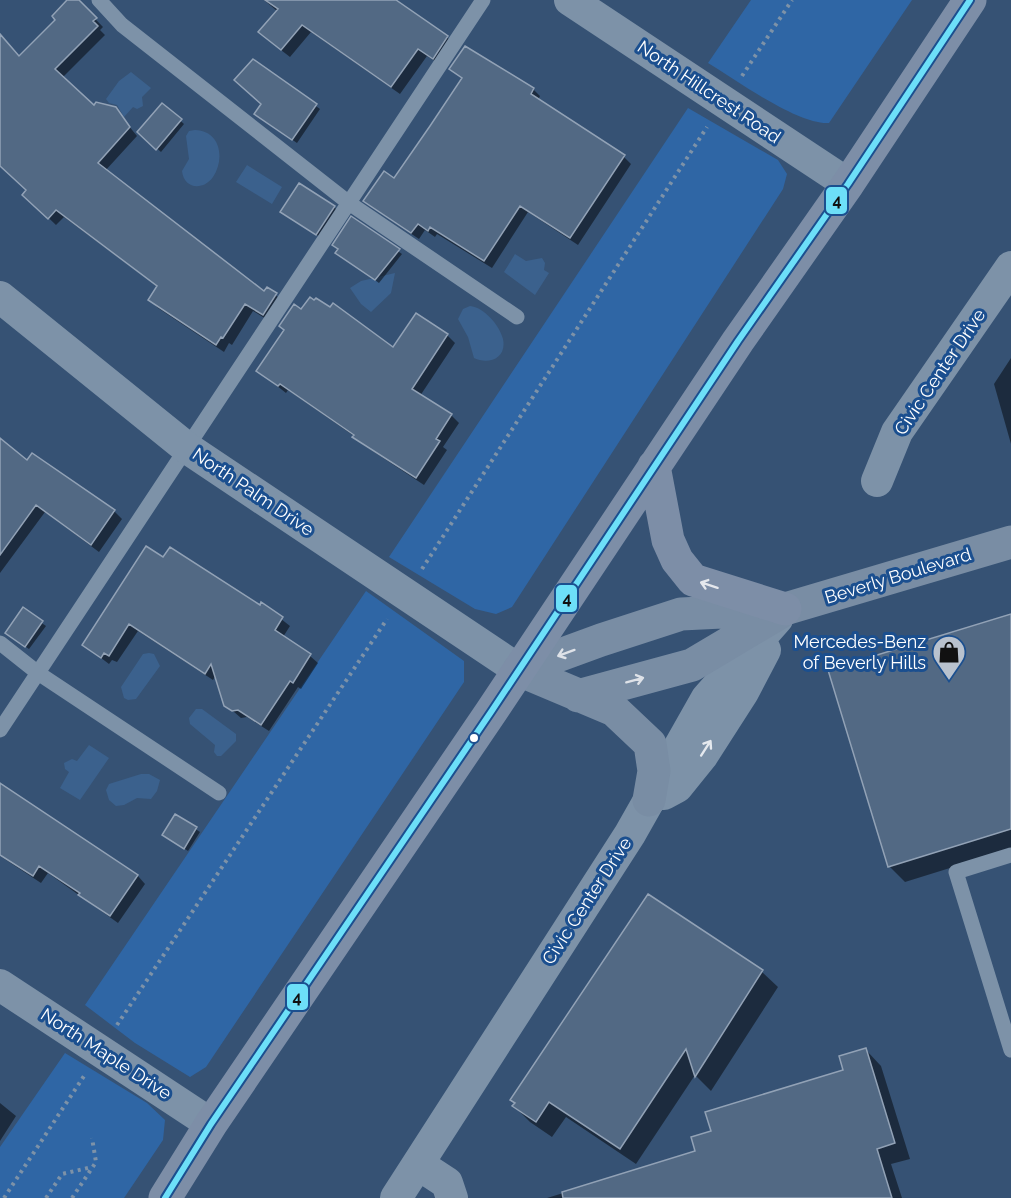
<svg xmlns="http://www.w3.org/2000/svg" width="1011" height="1198" font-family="Raleway,sans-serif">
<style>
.green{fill:#2f66a5}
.water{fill:#3b618d}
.shadow{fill:#0007}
.building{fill:#526984;stroke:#92a2b6;stroke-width:1.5}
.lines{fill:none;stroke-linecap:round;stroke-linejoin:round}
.path{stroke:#7d92a8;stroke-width:4;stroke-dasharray:3 4.5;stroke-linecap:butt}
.service{stroke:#7d92a8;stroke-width:15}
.minor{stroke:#7d92a8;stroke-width:32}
.secondary{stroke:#798da4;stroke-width:33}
.primary{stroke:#7d8ea7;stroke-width:33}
.bus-1-casing{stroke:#1b4f8f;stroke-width:10}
.bus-1{stroke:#6ddff8;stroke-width:6}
.oneway{stroke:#e5e8ed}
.oneway2{stroke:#dee2e8}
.oneway3{stroke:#e5e9ee}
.bus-dot{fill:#fff;stroke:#1b4f8f;stroke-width:2}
.labels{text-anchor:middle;stroke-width:6;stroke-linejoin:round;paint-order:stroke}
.street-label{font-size:18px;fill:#fff;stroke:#1b4f8f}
.poi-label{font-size:18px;fill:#fff;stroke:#1b4f8f;text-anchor:end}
.line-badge{stroke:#1b4f8f;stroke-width:2}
.pale-badge-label{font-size:16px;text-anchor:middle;font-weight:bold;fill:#111}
</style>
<rect width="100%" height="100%" fill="#365274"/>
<!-- green -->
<path class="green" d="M751,0H912L829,123C798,125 736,80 708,63Z
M688,108L778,160L787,174L783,189L512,607L496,614L475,609L389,557Z
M366,591L464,661V682L206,1067L190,1077L135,1043L85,1005Z
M65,1053L147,1103L165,1120L163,1140L124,1198H0V1147Z"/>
<!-- water -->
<path class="water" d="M131,72L151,88L142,97L143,106L137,109L133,107L124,117L117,105L109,103L106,99L119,81Z
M195,130C221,131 225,159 213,177C203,191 184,189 182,171L189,159L186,136L189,131Z
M247,165L282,187L272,204L236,182Z
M515,254L526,261L542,258L545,263L544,270L549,273L535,295L504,272Z
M395,273L391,293L371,312L361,304L350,288L361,281Z
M470,306C484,307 500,326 503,339C507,358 489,365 474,358L468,337L458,319L463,309Z
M149,653L154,654L160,666L136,699L128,700L124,698L121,687L143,654Z
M196,709H202L236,734V741L221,756H217L214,752L215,745L190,724L189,718Z
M89,745L109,758L80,800L60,788L69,772L65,769L64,763L72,759L77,761Z
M141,774H149L160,780L157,791L151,799L137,798L124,805L116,806L109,800L106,790L109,784Z"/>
<!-- shadow -->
<path class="shadow" d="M69,0H77L103,27L100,30L105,35L62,78L94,107L115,109L137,136L105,171L264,293L268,289L284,302L271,322L253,311L232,345L229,343L224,352L158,308L150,300L158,287L64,217L56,225L32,202L28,190L0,164V35L20,58L58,20Z
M264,0H393L447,37L455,45L441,65L427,56L400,94L311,32L290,57L268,40L277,11Z
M253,61L320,109L297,143L260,118L263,104Z
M451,69L533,89L540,96L538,100L624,157L631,164L578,245L528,212L492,268L437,234L435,237L425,230L419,239L373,208L365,201L395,180L463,79Z
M163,105L184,124L161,152L139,132Z
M334,207L338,211L320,237L286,215Z
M352,219L402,254L379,283L341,256Z
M447,335L455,343L420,396L451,415L459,423L443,447L447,450L424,485L362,444L354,436L288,390L286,393L258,371L394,350Z
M1011,358V444L994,384Z
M0,440L27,462L114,511L122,519L99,552L45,512L0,573Z
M164,559L260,607L262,604L290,626L283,637L310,656L318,663L301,689L298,687L269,731L247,717L241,718L226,705L216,675L213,680L138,631L117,662L112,660L109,664L84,645Z
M23,610L46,626L29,649L10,636Z
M1011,615V849L905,882L889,866Z
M0,785L138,876L145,884L118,923L48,873L41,883L0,856Z
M176,816L200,832L188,851L164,835Z
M648,896L762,972L778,987L711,1091L695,1075L636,1164L566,1117L552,1137L530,1122L514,1106Z
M866,1050L881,1066L910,1159L891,1164L902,1198H547L697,1152L845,1071Z
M0,1103L16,1116L0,1141Z"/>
<!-- building -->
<path class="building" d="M67,0H79L97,18L93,21L98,26L55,69L94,105L96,102L116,107L130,127L98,163L264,291L267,287L277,293L263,315L245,304L223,338L221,337L216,345L148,300L157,286L56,210L48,219L22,195L26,190L0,166V34L19,56L55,20L52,16Z
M265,0H396L448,36L433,59L418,49L391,87L302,25L281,50L258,32L278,9Z
M465,46L534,88L531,94L625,155L570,238L520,206L484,261L430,227L428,231L418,224L411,233L363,201L384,171L394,178L430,126L462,78L449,69Z
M253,59L317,104L292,140L254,114L261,104L234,80Z
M162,103L182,119L156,150L137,132Z
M299,183L335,206L316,235L280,212Z
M351,216L400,249L375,280L335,253L338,249L332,245Z
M310,297L314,300L316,298L330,307L333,303L393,347L416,313L448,334L412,389L452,414L436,439L440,441L416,478L352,437L354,435L280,384L278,386L256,371L284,330L279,326L294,304L301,309Z
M0,438L27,460L32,453L115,510L91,545L36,505L0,555Z
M146,546L163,557L170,547L260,605L261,602L283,617L275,630L311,654L293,683L290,681L261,725L238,710L232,711L224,706L211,664L205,674L129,624L109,656L104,653L101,658L82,645Z
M23,607L43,621L25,647L5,633Z
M1011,614V829L888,867L828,670Z
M0,783L138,875L110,916L78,895L80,893L39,866L33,876L0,855Z
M175,814L197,827L184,849L162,835Z
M648,894L763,970L695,1077L686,1049L620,1149L549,1102L536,1122L512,1106L515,1103L510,1100Z
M866,1048L895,1143L877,1149L892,1198H563L562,1192L695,1151L691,1137L711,1131L705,1112L843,1070L839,1056Z"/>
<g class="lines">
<!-- path -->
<path class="path" d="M742,76L792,0
M422,569L707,127
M117,1025L387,619
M4,1198L84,1076
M46,1198L62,1174L92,1167
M72,1198L96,1162L92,1138"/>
<!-- service -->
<path class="service" d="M99,0L122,25L349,203L517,317
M0,643L38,673L219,793
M0,730L483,0
M1011,855L956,872L1011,1050"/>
<!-- minor -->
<path class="minor" d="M570,0L848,184
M0,297L187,448L519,670
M877,481L897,432L1011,267
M664,794L677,787L702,756L743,692L765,650
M0,985L211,1124
M418,1164L447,1183L452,1198
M396,1198L630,834L707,698L777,619"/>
<!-- secondary -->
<path class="secondary" d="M519,670L601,640L681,614L785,609L1011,542
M519,670L614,710L650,744L654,771L649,800
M578,696L692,665L781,612"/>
<!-- primary -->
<path class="primary" d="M654,466L668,540L677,560L693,580L785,609
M165,1198L211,1124L491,712L738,341L848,184L970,0"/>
<defs>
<path id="bus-1" d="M165,1198L211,1124L491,712L738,341L848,184L970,0"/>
</defs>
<!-- bus-1 casing -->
<use href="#bus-1" class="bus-1-casing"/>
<!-- bus-1 -->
<use href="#bus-1" class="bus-1"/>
</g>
<!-- one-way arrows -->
<defs><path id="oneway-shaft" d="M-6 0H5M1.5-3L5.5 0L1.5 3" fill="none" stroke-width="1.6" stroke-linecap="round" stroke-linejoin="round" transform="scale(1.5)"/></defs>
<use class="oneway" href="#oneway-shaft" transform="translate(709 585) rotate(-162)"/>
<g class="oneway2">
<use href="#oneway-shaft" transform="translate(566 653) rotate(160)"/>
<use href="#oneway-shaft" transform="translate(635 680) rotate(-15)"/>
</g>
<use class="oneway3" href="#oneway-shaft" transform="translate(706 748) rotate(-57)"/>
<!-- icons -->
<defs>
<symbol id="shop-pin" viewBox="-11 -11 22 30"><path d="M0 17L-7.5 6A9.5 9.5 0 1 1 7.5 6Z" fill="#b9c2ce" stroke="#1b4f8f"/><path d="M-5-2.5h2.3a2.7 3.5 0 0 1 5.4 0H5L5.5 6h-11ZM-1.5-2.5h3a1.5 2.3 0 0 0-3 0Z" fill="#111"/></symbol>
</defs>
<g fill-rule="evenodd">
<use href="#shop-pin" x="930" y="633" width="38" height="52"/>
</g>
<!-- markers -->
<circle class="bus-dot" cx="474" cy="738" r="5"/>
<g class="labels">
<!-- street labels -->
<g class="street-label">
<text transform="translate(709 92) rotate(34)" y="6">North Hillcrest Road</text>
<text transform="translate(940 372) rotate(-56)" y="6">Civic Center Drive</text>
<text transform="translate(253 492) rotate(34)" y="6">North Palm Drive</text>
<text transform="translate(898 576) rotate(-17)" y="6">Beverly Boulevard</text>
<text transform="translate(587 901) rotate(-57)" y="6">Civic Center Drive</text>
<text transform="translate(106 1054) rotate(33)" y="6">North Maple Drive</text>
</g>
<!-- poi labels -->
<g class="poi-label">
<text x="926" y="648">Mercedes-Benz<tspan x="926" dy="21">of Beverly Hills</tspan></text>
</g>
</g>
<g class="line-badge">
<rect x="825" y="186" width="23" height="29" rx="6" fill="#6ddff8"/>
<rect x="555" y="584" width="23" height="29" rx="6" fill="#6ddff8"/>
<rect x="286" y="983" width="23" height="28" rx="6" fill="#6ddff8"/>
</g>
<g class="pale-badge-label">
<text x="837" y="206">4</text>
<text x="567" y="604">4</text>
<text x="297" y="1003">4</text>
</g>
</svg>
